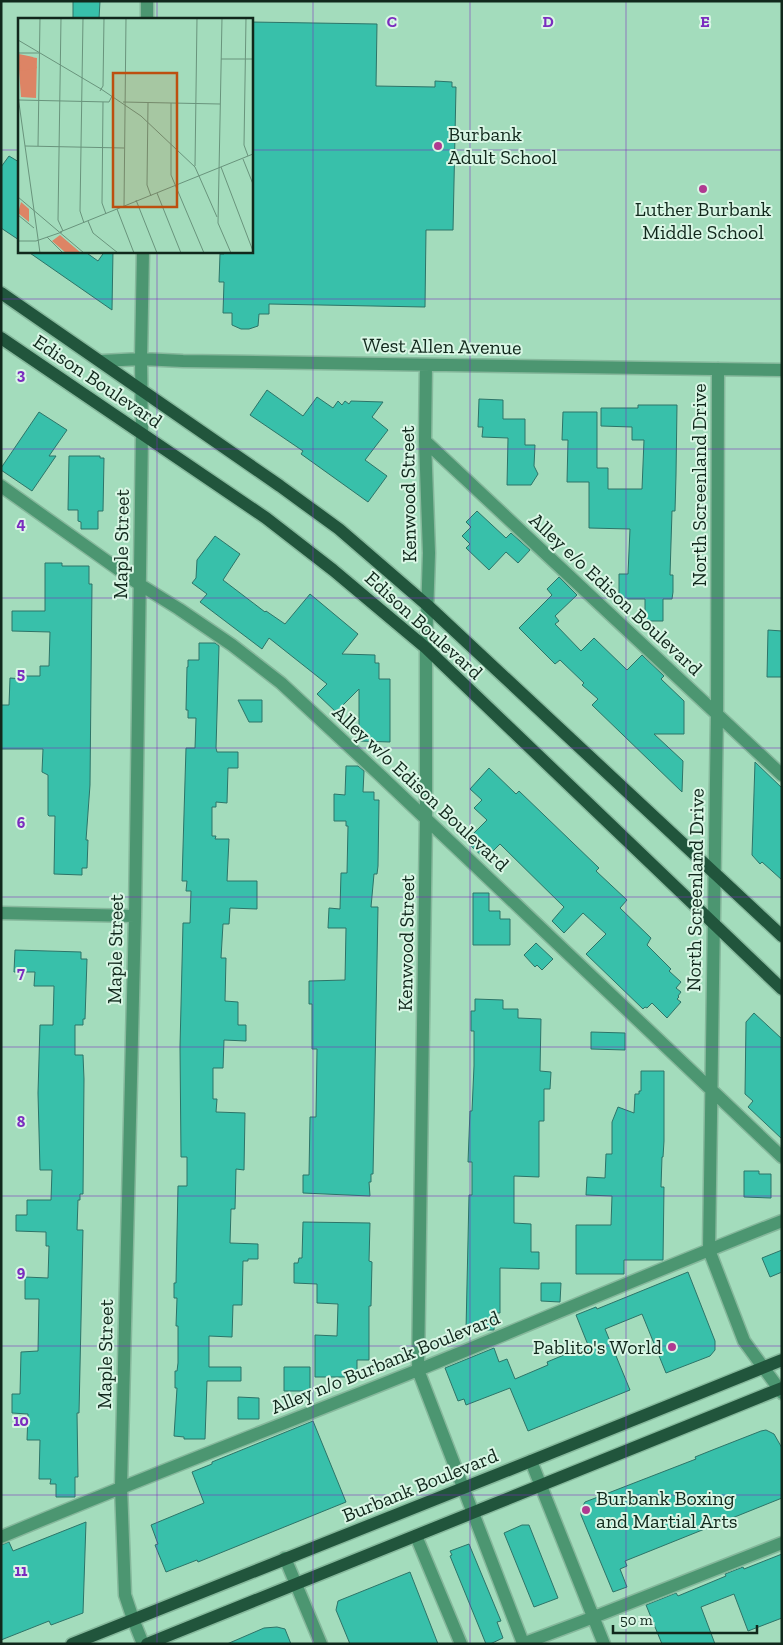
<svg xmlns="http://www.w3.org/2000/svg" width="783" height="1645" font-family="'Zilla Slab',serif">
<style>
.building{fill:#38c0aa;stroke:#2d7468}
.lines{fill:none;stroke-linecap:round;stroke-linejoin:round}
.minor-casing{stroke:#86b89c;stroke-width:15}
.major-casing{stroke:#86b89c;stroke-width:15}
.minor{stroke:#4c9671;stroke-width:12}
.major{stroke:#21553c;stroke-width:12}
.grid{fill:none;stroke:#7b2cbf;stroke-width:1;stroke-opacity:0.55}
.poi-dot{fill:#b03a91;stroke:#d9f6e5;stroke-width:2}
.labels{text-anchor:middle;stroke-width:4;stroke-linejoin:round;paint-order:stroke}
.poi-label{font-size:20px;fill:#11281c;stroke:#d9f6e5;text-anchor:start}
.street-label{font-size:20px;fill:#11281c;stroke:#d9f6e5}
.inset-road{fill:none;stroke:#69947c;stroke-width:1}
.view{fill:#bd4f0f;fill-opacity:0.15;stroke:#bd4f0f;stroke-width:2.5}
.inset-edge{fill:none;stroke:#11281c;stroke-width:2.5}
.grid-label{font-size:16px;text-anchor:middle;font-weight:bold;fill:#7b2cbf;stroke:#d9f6e5;stroke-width:4;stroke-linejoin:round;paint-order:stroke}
</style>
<rect width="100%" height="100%" fill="#a3dcbc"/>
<!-- building -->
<path class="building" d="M73,1H100L99,19H73Z
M251,22L377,24L376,86L435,87V81L452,82V87H456L453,230H426L425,307L269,304V314H259L258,326L249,329H241L232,325V313H223L224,282H219L220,254H224V252L251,253Z
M9,156L19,162V240L1,228V167Z
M27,251H84L98,261L105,251H113L112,310Z
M267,390L303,416L317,397L333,408L338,401L342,405L345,401L349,404L351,401L383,402L372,417L388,430L365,460L387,476L368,502L301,454L303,451L250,415Z
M479,399L503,400V419H525V445H535L534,466L538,474L531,485H507L508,438L482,437L483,427H478Z
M638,405H677L676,475L675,511H672L670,575H673V592L672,599H663V621H645V599H619V574H628L630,529L589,528V482H567L568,440H562L563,412H597V468H608V489H642L644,440H632V427L601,426V408H638Z
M39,412L67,430L49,456H56L32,491L1,470V468Z
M69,456H100V458H104L103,511H98V529H81V522L78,521V510H68Z
M477,511L506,538L511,533L530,550L518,563L506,552L489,570L466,548L470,544L462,536L471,527L466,522Z
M215,536L240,554L223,580L265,612L266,611L285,624L310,594L358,634L342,654L375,655V663H379V679H390V742L359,741V689L336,712L317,694L327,684L269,638L262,649L200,602L207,594L192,583L196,578L197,560Z
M45,563H62V566H89V584H92L90,785L86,840H88L87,868H82V875L54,874L55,816H49L48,815V775L42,772L43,749H1V705H9L10,678L24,679V676H40V666H49L50,632L12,631V611H45Z
M559,577L577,595L555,616L559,621L555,624L581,651L594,638L627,670L642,655L664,676L661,679L684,701V734H654L683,761L682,792L592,705L598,699L582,685L584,683L560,660L555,664L519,628L552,595L547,589Z
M768,630L782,631V677H767Z
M199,643H215L219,646L216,748L217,752H238V768H228L227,803L216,802V807H212V836H216L215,839H229L227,881H257V909L230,908L229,924H223L221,958H226L225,1001L238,1002V1025H246V1041L224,1040L223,1068H213V1099H217L216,1112L245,1113L244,1170L236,1169L235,1209H231L230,1243L258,1244V1259H248V1261H243L242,1305H233L232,1337L209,1336V1367H241V1381H207L205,1439H184V1437L174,1436L177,1388H175V1371H177L178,1363V1326H176L177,1298H174V1283H176L178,1186H187V1157H181L180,1047L183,923H190L191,891H186L187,881H182L186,748H195L196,718H188V710H186L187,667H188V660H199Z
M238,700H262V722H249Z
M755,762L782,788V880L762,862L760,864L752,855Z
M346,766H358L364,771L363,792H374V800H379L378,866L377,874H374L371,907H378L374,1123L373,1174H371V1182H369L370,1196L303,1193V1175H309L310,1117H316L317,1049H312V1004H309V981L345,980L346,928H328L329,908L340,909L341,873H347L348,826H346V821H334V794L345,795Z
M489,768L516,794L519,791L545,816L599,868L596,871L627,900L620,908L651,938L647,945L671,969L669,971L681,982L676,988L681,992L678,996L679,997L677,999L681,1002L667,1018L652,1003L647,1008L645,1007L643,1009L586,954L606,934L583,913L564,933L552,921L564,907L500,844L485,859L469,844V843L467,840L487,820L474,808L482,800L470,789Z
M473,893H489V911H500V919H510V945H473Z
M536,943L553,959L542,970L537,965L535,967L524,955Z
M15,950L81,952V959H87L85,1019H83V1025H75V1055H83L84,1079L83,1194H80V1200H78L77,1230H83L79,1413H77L78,1477H75V1497H56V1484H50L51,1479H39L40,1440H27L28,1414L12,1413V1394H20L21,1352L38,1351L39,1299H25V1277L48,1278L49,1246H46V1232L16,1231V1215H27V1200H51L52,1170H40L38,1093L40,1025H53L54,986H34L35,972H14Z
M475,999L503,1000V1009H518V1018L541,1019L540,1071L551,1072L550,1089H544V1121H539V1177L514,1176V1223L531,1224V1252H539V1269L500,1268V1313H495L494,1330H466L469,1195H472V1162H468L470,1111H472L474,1066V1031H471V1011H475Z
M754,1013L782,1039V1139L748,1107L753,1101L745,1094L746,1022Z
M591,1032L625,1033V1050L591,1049Z
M641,1071H664V1141L663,1157H662L661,1187H664L663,1260H624V1274H576V1225H611L612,1196L586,1195L587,1177L605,1178L606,1154H612V1122L618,1107L634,1113L635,1094H639V1091H641Z
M744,1171H759V1174H771V1198L744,1197Z
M303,1222L370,1223L369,1261L372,1262L371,1306H369V1360H357V1377H315V1335L337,1336L338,1304L317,1303V1284L294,1283V1263H298L299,1258H302Z
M782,1250V1272L770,1277L762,1258Z
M688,1272L715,1341V1350L710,1356L666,1373L642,1314L605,1329L630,1390L528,1431L510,1388L466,1405L464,1399L458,1401L445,1368L494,1348L499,1362L507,1359L515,1379L548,1365L547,1362L588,1345L576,1315L596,1307L597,1309Z
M541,1283H561L560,1302L541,1301Z
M284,1367H310V1391H284Z
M238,1397L259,1398V1419H238Z
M313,1421L346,1502L198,1562L197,1560L166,1572L155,1545L158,1544L151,1525L204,1503L192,1472L212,1464V1462Z
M766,1430L774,1434L782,1448V1498L625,1561L627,1566L620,1569L627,1587L613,1592L581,1515V1509L585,1502L696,1459L695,1457L715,1449L761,1431Z
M86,1522L83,1613L51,1625L49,1621L1,1640V1545L9,1542L13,1551Z
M522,1525H529L558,1598L534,1607L504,1533Z
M469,1544L501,1621L497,1622L503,1638L490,1644H486L450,1556L452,1555L450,1551Z
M782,1554V1618L748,1631L734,1594L701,1607L715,1644H662L646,1605L676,1593L678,1596L726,1576L725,1574L743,1567L744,1569Z
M410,1572L438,1644H350L336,1610L338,1601Z
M277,1627L285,1629L291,1644H227L264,1628Z"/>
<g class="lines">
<defs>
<path id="minor" d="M147,19V1
M143,251L141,359L142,433L135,916L121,1487L125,1595L133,1619L143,1644
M102,361L141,359L183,361L782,370
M426,365L425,441L429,553L426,648V819L418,1370L523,1643
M718,369L717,714L709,1250L744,1341L782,1393
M425,441L782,775
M1,486L139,584L179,609L232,645L281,683L382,777L782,1157
M1,913L135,916
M531,1461L604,1644
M416,1536L461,1644
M1,1537C139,1479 279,1426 418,1370C539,1321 659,1269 782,1221
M285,1558L321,1644
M522,1644L594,1617L782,1543"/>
<path id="major" d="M1,293L280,486L339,529L427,605L782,936
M1,338L266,518L333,570L426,648L782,989
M72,1644L531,1461L782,1360
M147,1644L782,1388"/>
</defs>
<!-- minor casing -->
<use href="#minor" class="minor-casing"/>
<!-- major casing -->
<use href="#major" class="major-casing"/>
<!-- minor -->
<use href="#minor" class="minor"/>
<!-- major -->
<use href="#major" class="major"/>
</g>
<!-- grid -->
<path class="grid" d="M157,1V19M313,1V1644M470,1V1644M626,1V1644M1,150H19M251,150H782M157,251V1644M1,299H782M1,449H782M1,598H782M1,748H782M1,897H782M1,1047H782M1,1196H782M1,1346H782M1,1495H782"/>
<!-- markers -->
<g class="poi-dot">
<circle cx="438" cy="146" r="5"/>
<circle cx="703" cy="189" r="5"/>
<circle cx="672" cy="1347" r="5"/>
<circle cx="586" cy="1510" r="5"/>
</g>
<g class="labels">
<!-- poi labels -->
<g class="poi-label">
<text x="448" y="141">Burbank<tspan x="448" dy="23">Adult School</tspan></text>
<text x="703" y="216" text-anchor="middle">Luther Burbank<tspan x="703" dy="23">Middle School</tspan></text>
<text x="662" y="1354" text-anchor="end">Pablito's World</text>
<text x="596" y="1505">Burbank Boxing<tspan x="596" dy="23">and Martial Arts</tspan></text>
</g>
<!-- street labels -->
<g class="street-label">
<text transform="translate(442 346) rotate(1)" y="7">West Allen Avenue</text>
<text transform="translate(98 381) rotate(34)" y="7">Edison Boulevard</text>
<text transform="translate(699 485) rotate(-90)" y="7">North Screenland Drive</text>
<text transform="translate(408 494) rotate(-91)" y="7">Kenwood Street</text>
<text transform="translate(121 544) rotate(-89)" y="7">Maple Street</text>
<text transform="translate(616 594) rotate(43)" y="7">Alley e/o Edison Boulevard</text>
<text transform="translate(424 625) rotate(42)" y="7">Edison Boulevard</text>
<text transform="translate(421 788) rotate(43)" y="7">Alley w/o Edison Boulevard</text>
<text transform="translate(695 890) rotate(-89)" y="7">North Screenland Drive</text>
<text transform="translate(406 943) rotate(-89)" y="7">Kenwood Street</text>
<text transform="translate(115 949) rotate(-89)" y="7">Maple Street</text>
<text transform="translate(105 1354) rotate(-89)" y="7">Maple Street</text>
<text transform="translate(385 1362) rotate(-22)" y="7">Alley n/o Burbank Boulevard</text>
<text transform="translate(420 1485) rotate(-22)" y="7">Burbank Boulevard</text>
</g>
</g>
<!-- overview -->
<g transform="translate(18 18)">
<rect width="235" height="235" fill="#a3dcbc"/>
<path d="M0,37L19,40L18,80L3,79ZM3,184L11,191V204L0,195ZM42,217L63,235H48L34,223Z" fill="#dd8465"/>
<path d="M1,36L15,39L19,50L3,53Z" fill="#dd8465"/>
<path class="inset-road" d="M43,0L40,202L45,213M65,0L62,193L66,205M204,0L200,205L213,235M228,0L226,127L230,138M0,22L83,71L123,98L177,149L181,158M0,35H21M203,41H235M82,73L85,68L86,0M0,78L22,235M1,82L91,84L94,78M85,84L84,185L88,196M105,84L202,86M130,85L129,167L133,178M153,85V157L186,235M7,128L106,130M20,128L22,0M225,141L235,166M177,148L179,0M203,149L235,233M181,158L199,199M139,175L163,235M0,179L66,235M118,182L139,235M106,189L108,0M99,191L116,235M0,197L16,210M70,203L75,215L100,235M42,214L235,136M29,219L45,235M0,223H18L44,214"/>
<path class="view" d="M95,55H159V189H95Z"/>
<rect width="235" height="235" class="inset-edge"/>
</g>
<g class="grid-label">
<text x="392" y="27">C</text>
<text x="548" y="27">D</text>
<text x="705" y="27">E</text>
<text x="21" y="380">3</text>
<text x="21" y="529">4</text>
<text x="21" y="679">5</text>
<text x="21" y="828">6</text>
<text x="21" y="978">7</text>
<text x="21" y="1127">8</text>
<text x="21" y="1277">9</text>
<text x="21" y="1426">10</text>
<text x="21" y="1576">11</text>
</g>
<!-- border -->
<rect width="783" height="1645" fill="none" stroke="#11281c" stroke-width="5"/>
<!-- scale -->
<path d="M613 1625v8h144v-8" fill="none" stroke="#11281c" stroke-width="2.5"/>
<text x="620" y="1625" font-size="15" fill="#11281c" stroke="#d9f6e5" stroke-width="4" paint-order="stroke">50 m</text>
</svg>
